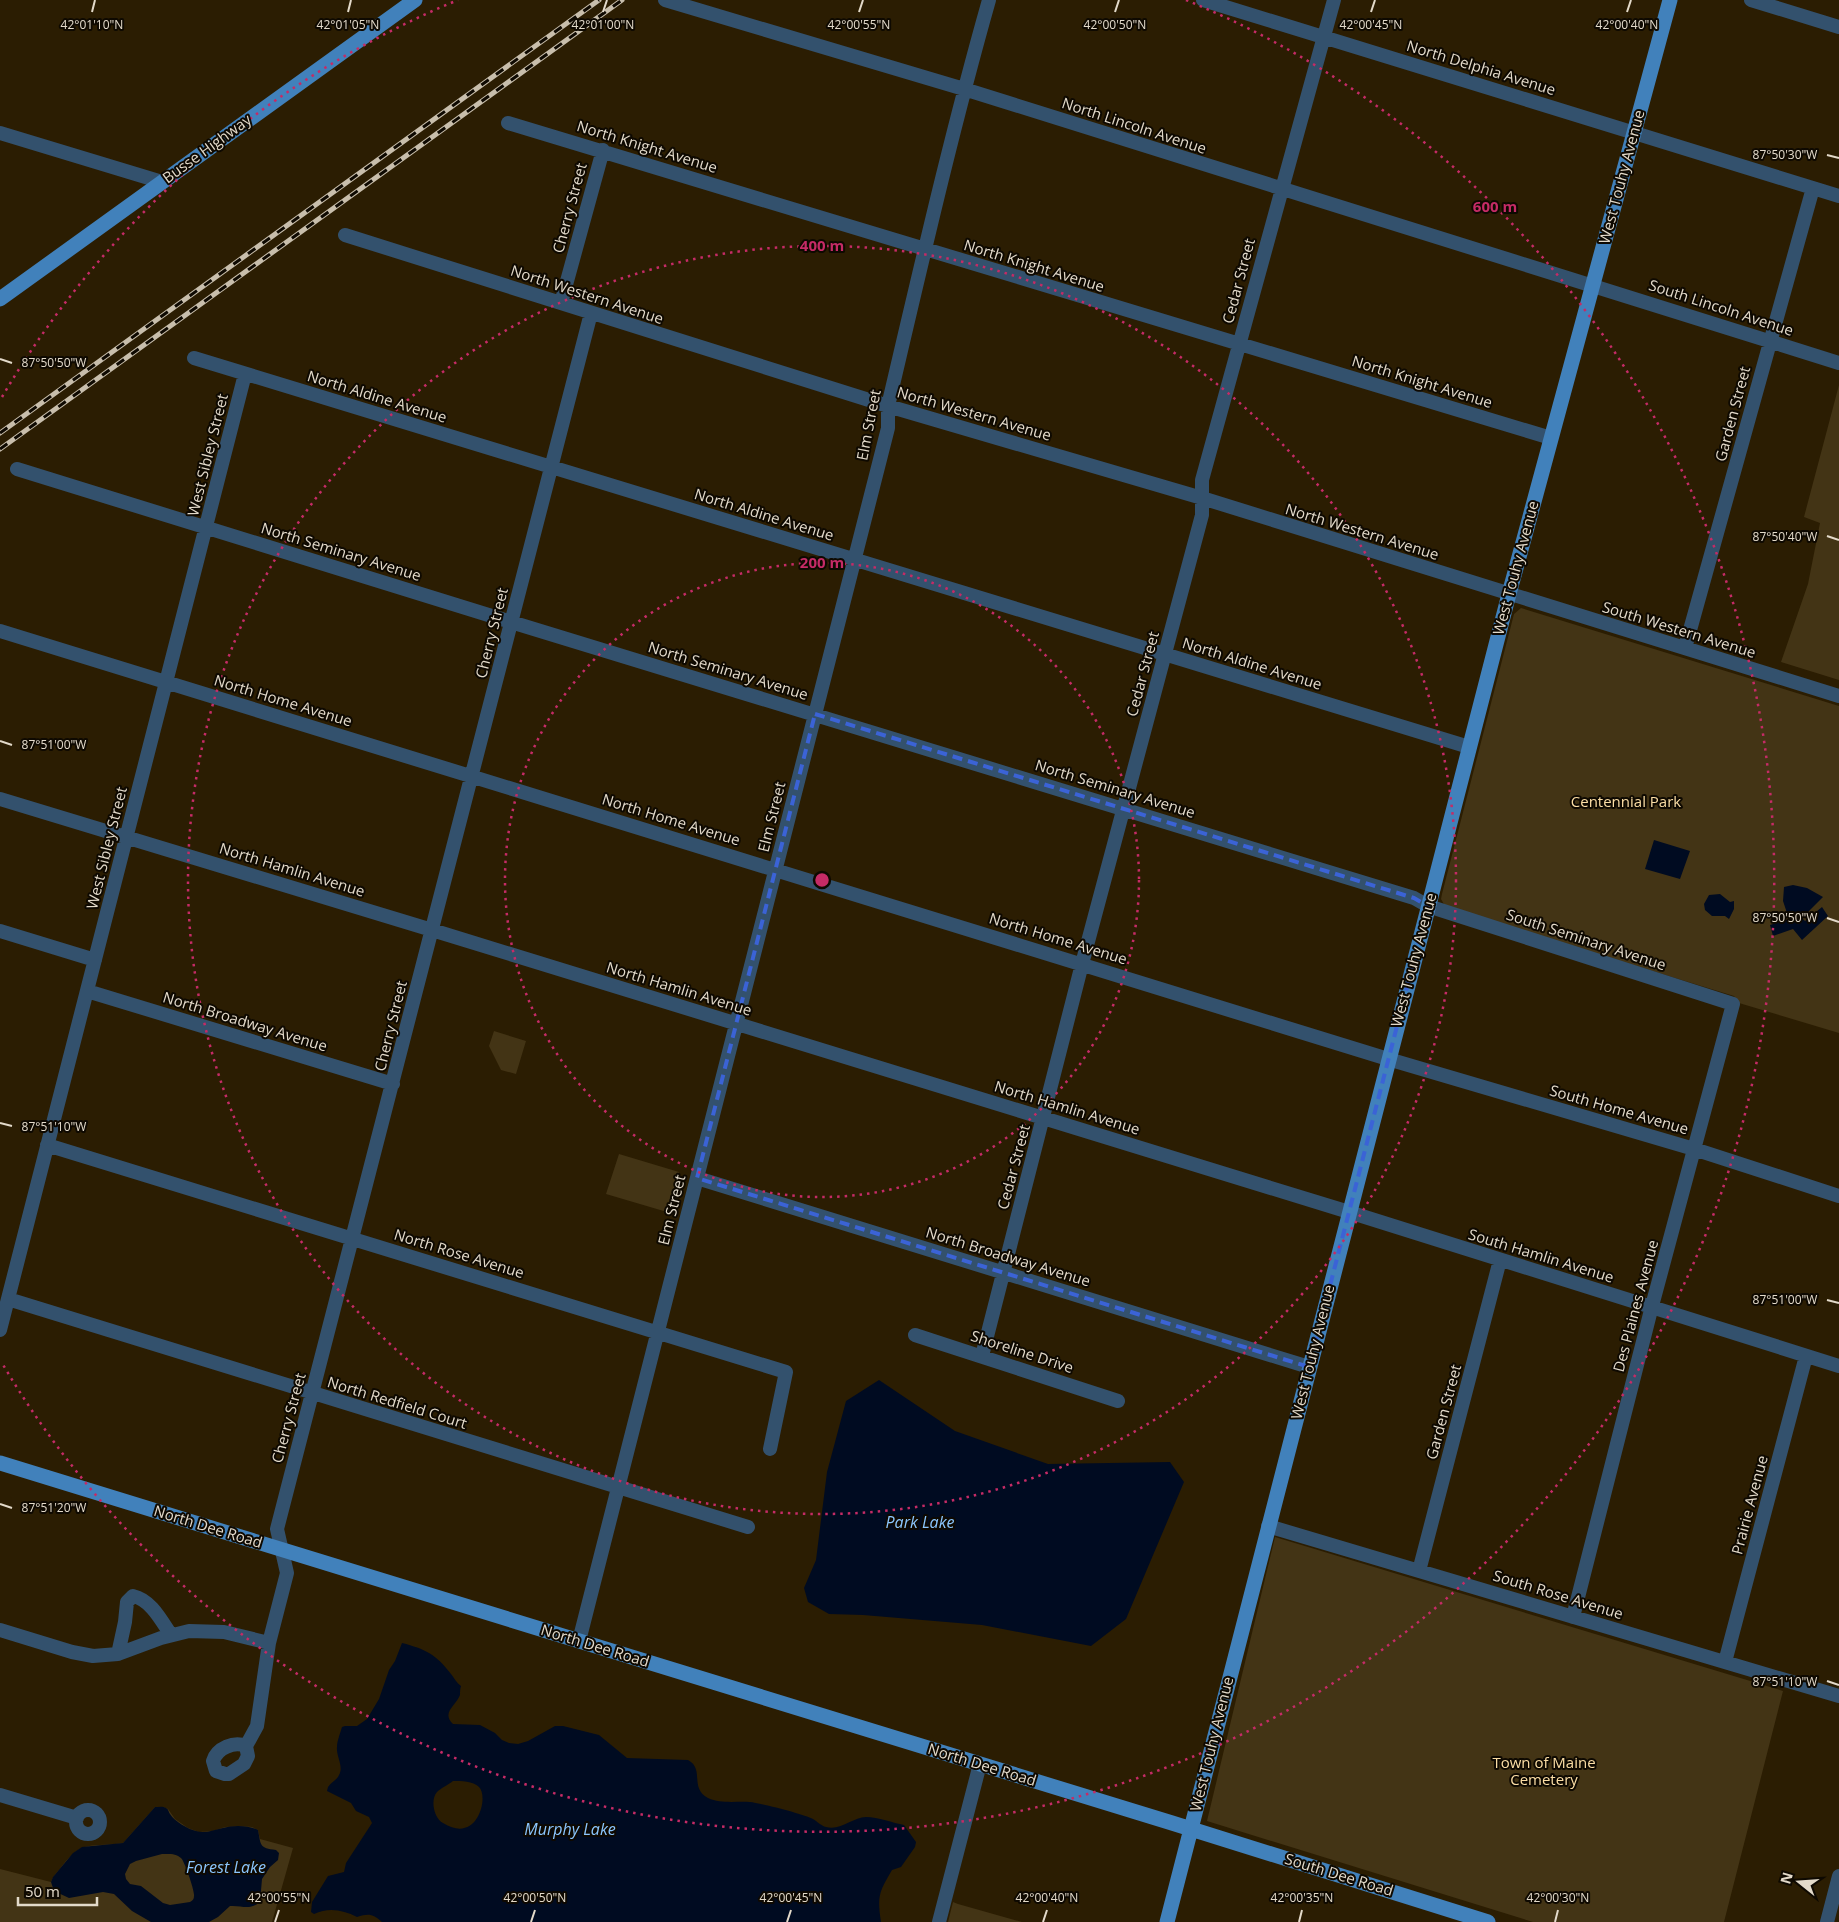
<svg xmlns="http://www.w3.org/2000/svg" width="1839" height="1922" font-family="'Open Sans',sans-serif">
<style>
.green{fill:#433415}
.water{fill:#000b21;fill-rule:evenodd}
.lines{fill:none;stroke-linecap:round;stroke-linejoin:round}
.minor{stroke:#33516d;stroke-width:14}
.major{stroke:#4181bb;stroke-width:15}
.rail-casing{stroke:#c8beac;stroke-width:5}
.rail{stroke:#0e0901;stroke-width:3;stroke-dasharray:9;stroke-linecap:butt}
.marked{fill:none;stroke:#3b63d6;stroke-width:4;stroke-dasharray:10 6;stroke-linejoin:round}
.ticks{fill:none;stroke:#e3daca;stroke-width:2}
.ring{fill:none;stroke:#c52b66;stroke-width:2.5;stroke-dasharray:2.5 5}
.labels{text-anchor:middle;stroke-width:4;stroke-linejoin:round;paint-order:stroke}
.street-label{font-size:15px;fill:#e3daca;stroke:#0e0901}
.park-label{font-size:15px;fill:#fcdea5;stroke:#0e0901}
.water-label{font-size:16px;font-style:italic;fill:#8bc6fe;stroke:#0e0901}
.ticks-label{font-size:12px;text-anchor:middle;fill:#e3daca;stroke:#0e0901;stroke-width:4;stroke-linejoin:round;paint-order:stroke}
.centre{fill:#c52b66;stroke:#0e0901;stroke-width:2.5}
.ring-label{font-size:15px;text-anchor:middle;font-weight:bold;fill:#c52b66;stroke:#0e0901;stroke-width:4;stroke-linejoin:round;paint-order:stroke}
</style>
<rect width="100%" height="100%" fill="#2b1d02"/>
<!-- green -->
<path class="green" d="M1839,385V680L1781,662L1808,584L1820,523L1804,517Z
M1521,608L1839,706V1033L1739,1003L1734,996L1446,908L1441,899L1442,894L1514,614Z
M494,1031L526,1041L516,1074L501,1070L489,1046Z
M619,1154L679,1172L667,1212L606,1194Z
M1275,1537L1783,1691L1724,1922H1533L1207,1821Z
M155,1807H163L168,1809L175,1819L188,1828L199,1832L213,1831L225,1827L241,1826L252,1827L258,1830L260,1839L293,1848L272,1922H0V1869L51,1882C54,1874 58,1872 62,1866C83,1838 93,1848 123,1843Z
M953,1902L958,1904L1022,1922H948Z"/>
<!-- water -->
<path class="water" d="M1654,840L1690,851L1680,879L1645,869Z
M1793,885L1807,888L1823,897L1802,918L1805,921L1822,907L1828,916L1802,940L1793,929L1773,936L1770,925L1789,919L1783,901L1784,887Z
M1720,894L1730,902L1734,901V909L1729,919L1725,916H1712L1705,910L1704,904L1709,895Z
M879,1380L955,1431L1048,1464L1170,1462L1184,1482L1126,1619L1091,1646L982,1625L863,1615L829,1614L808,1602L804,1588L816,1560L827,1472L846,1401Z
M402,1643C425,1649 436,1654 451,1674C455,1679 456,1682 461,1686C460,1689 460,1692 460,1695C456,1706 441,1712 453,1724L480,1725L495,1733L502,1740L509,1743L518,1744L528,1741L555,1726H563L599,1735L627,1758L688,1760C705,1769 689,1788 708,1798C721,1804 736,1801 750,1802C760,1803 804,1814 813,1819C817,1821 821,1826 826,1827C841,1831 853,1817 866,1817C878,1817 893,1823 904,1825L916,1842L915,1847L901,1867L892,1870C879,1892 877,1896 881,1922H382C373,1914 369,1913 357,1917C343,1910 329,1907 314,1914L311,1912L312,1902L328,1876L344,1872L346,1863L372,1823L369,1817L356,1811L351,1803L327,1791L328,1787C331,1782 337,1780 339,1775C344,1766 336,1757 337,1747C337,1741 340,1734 342,1727L345,1726H357L367,1719L379,1699L389,1670L395,1661ZM453,1781C461,1781 473,1781 479,1787C489,1796 478,1845 443,1823C434,1818 430,1800 437,1792C441,1788 448,1785 453,1781Z
M155,1807C159,1807 163,1806 166,1808C169,1810 168,1811 170,1814C175,1822 188,1829 196,1831C205,1834 214,1830 223,1828C233,1825 248,1825 258,1830C261,1845 259,1848 276,1850L279,1853L278,1860L270,1867L262,1879L260,1902C249,1911 242,1905 230,1906L218,1917L209,1922H151L132,1911L114,1894L103,1892L69,1898L54,1891L51,1882L53,1877L73,1853L82,1847L123,1843ZM162,1854C168,1854 176,1853 181,1858C184,1860 195,1891 194,1896C194,1899 193,1900 190,1902L170,1905L163,1903L141,1886L130,1884L126,1879L125,1874L130,1864L136,1861Z"/>
<g class="lines">
<!-- minor -->
<path class="minor" d="M665,0L964,89L1839,363
M1203,0L1839,196
M1751,0L1839,27
M508,123L1551,438
M0,133L162,182
M345,235L888,406L1202,498L1839,696
M561,303L603,150
M194,358L1469,747
M17,469L511,622L1414,898L1428,906L1733,1004L1652,1306L1573,1617
M0,631L1388,1059L1694,1149L1839,1196
M1685,648L1813,188
M0,799L432,930L1349,1212L1839,1366
M0,931L95,960
M87,991L393,1084
M47,1145L786,1372L770,1449
M697,1178L1309,1367
M8,1299L748,1527
M0,1330L245,374
M915,1335L1118,1401
M982,1356L1082,964L1202,515V480L1334,0
M1268,1526L1839,1696
M1419,1571L1500,1260
M0,1630L72,1652L93,1656L118,1654L161,1638L189,1631L224,1632L269,1643
M579,1641L888,428V406C920,270 951,134 989,0
M118,1654L125,1622L127,1602L133,1596C151,1600 161,1620 171,1635
M1725,1662L1806,1356
M246,1746C234,1741 217,1748 213,1761L216,1771L225,1774H229L244,1764L248,1756L246,1746L257,1726L269,1643L287,1573L277,1529L591,313
M0,1795L77,1818
M76 1822a12 12 0 1 1 24 0a12 12 0 1 1-24 0Z
M939,1922L980,1764
M1827,1922L1839,1876"/>
<!-- major -->
<path class="major" d="M0,299L415,0
M0,1463L1172,1823L1488,1922
M1167,1922L1509,594L1670,0"/>
<defs>
<path id="rail" d="M0,433L599,0
M0,449L622,0"/>
</defs>
<!-- rail casing -->
<use href="#rail" class="rail-casing"/>
<!-- rail -->
<use href="#rail" class="rail"/>
</g>
<!-- marked area -->
<path class="marked" d="M815,714L1414,898L1428,906L1309,1367L697,1178Z"/>
<!-- ticks -->
<path class="ticks" d="M92,12L95,0M348,12L351,0M603,12L607,0M859,12L863,0M1115,12L1119,0M1371,12L1375,0M1627,12L1631,0M1827,155L1839,158M0,359L12,363M1827,536L1839,540M0,741L12,745M1827,918L1839,922M0,1123L12,1126M1827,1300L1839,1303M0,1504L12,1508M1827,1681L1839,1685M275,1922L279,1910M531,1922L535,1910M787,1922L791,1910M1043,1922L1047,1910M1299,1922L1302,1910M1555,1922L1558,1910"/>
<!-- distance rings -->
<g class="ring">
<circle cx="822" cy="880" r="317"/>
<circle cx="822" cy="880" r="634"/>
<path d="M2 397A952 952 0 0 1 458 0M1186 0A952 952 0 1 1 2 1363"/>
</g>
<g class="labels">
<!-- street labels -->
<g class="street-label">
<text transform="translate(1481 68) rotate(17)" y="5">North Delphia Avenue</text>
<text transform="translate(1134 126) rotate(18)" y="5">North Lincoln Avenue</text>
<text transform="translate(647 147) rotate(17)" y="5">North Knight Avenue</text>
<text transform="translate(207 149) rotate(-36)" y="5">Busse Highway</text>
<text transform="translate(1622 177) rotate(-75)" y="5">West Touhy Avenue</text>
<text transform="translate(570 208) rotate(-75)" y="5">Cherry Street</text>
<text transform="translate(1034 266) rotate(17)" y="5">North Knight Avenue</text>
<text transform="translate(1239 281) rotate(-75)" y="5">Cedar Street</text>
<text transform="translate(587 295) rotate(18)" y="5">North Western Avenue</text>
<text transform="translate(1721 308) rotate(18)" y="5">South Lincoln Avenue</text>
<text transform="translate(1422 382) rotate(17)" y="5">North Knight Avenue</text>
<text transform="translate(377 397) rotate(17)" y="5">North Aldine Avenue</text>
<text transform="translate(974 414) rotate(16)" y="5">North Western Avenue</text>
<text transform="translate(1733 414) rotate(-75)" y="5">Garden Street</text>
<text transform="translate(869 425) rotate(-79)" y="5">Elm Street</text>
<text transform="translate(208 455) rotate(-76)" y="5">West Sibley Street</text>
<text transform="translate(764 515) rotate(17)" y="5">North Aldine Avenue</text>
<text transform="translate(1362 532) rotate(17)" y="5">North Western Avenue</text>
<text transform="translate(341 552) rotate(17)" y="5">North Seminary Avenue</text>
<text transform="translate(1516 568) rotate(-75)" y="5">West Touhy Avenue</text>
<text transform="translate(1679 630) rotate(17)" y="5">South Western Avenue</text>
<text transform="translate(492 633) rotate(-76)" y="5">Cherry Street</text>
<text transform="translate(1252 664) rotate(17)" y="5">North Aldine Avenue</text>
<text transform="translate(728 671) rotate(17)" y="5">North Seminary Avenue</text>
<text transform="translate(1143 674) rotate(-75)" y="5">Cedar Street</text>
<text transform="translate(283 701) rotate(17)" y="5">North Home Avenue</text>
<text transform="translate(1115 789) rotate(17)" y="5">North Seminary Avenue</text>
<text transform="translate(772 817) rotate(-76)" y="5">Elm Street</text>
<text transform="translate(671 820) rotate(17)" y="5">North Home Avenue</text>
<text transform="translate(107 848) rotate(-76)" y="5">West Sibley Street</text>
<text transform="translate(292 870) rotate(17)" y="5">North Hamlin Avenue</text>
<text transform="translate(1058 939) rotate(17)" y="5">North Home Avenue</text>
<text transform="translate(1586 940) rotate(18)" y="5">South Seminary Avenue</text>
<text transform="translate(1414 960) rotate(-75)" y="5">West Touhy Avenue</text>
<text transform="translate(679 989) rotate(17)" y="5">North Hamlin Avenue</text>
<text transform="translate(245 1022) rotate(17)" y="5">North Broadway Avenue</text>
<text transform="translate(391 1026) rotate(-76)" y="5">Cherry Street</text>
<text transform="translate(1067 1108) rotate(17)" y="5">North Hamlin Avenue</text>
<text transform="translate(1619 1110) rotate(16)" y="5">South Home Avenue</text>
<text transform="translate(1014 1167) rotate(-75)" y="5">Cedar Street</text>
<text transform="translate(672 1210) rotate(-76)" y="5">Elm Street</text>
<text transform="translate(459 1254) rotate(17)" y="5">North Rose Avenue</text>
<text transform="translate(1541 1256) rotate(17)" y="5">South Hamlin Avenue</text>
<text transform="translate(1008 1257) rotate(17)" y="5">North Broadway Avenue</text>
<text transform="translate(1636 1306) rotate(-75)" y="5">Des Plaines Avenue</text>
<text transform="translate(1022 1352) rotate(18)" y="5">Shoreline Drive</text>
<text transform="translate(1313 1352) rotate(-76)" y="5">West Touhy Avenue</text>
<text transform="translate(397 1403) rotate(17)" y="5">North Redfield Court</text>
<text transform="translate(1444 1412) rotate(-75)" y="5">Garden Street</text>
<text transform="translate(289 1418) rotate(-75)" y="5">Cherry Street</text>
<text transform="translate(1750 1505) rotate(-75)" y="5">Prairie Avenue</text>
<text transform="translate(208 1527) rotate(17)" y="5">North Dee Road</text>
<text transform="translate(1558 1595) rotate(17)" y="5">South Rose Avenue</text>
<text transform="translate(595 1646) rotate(17)" y="5">North Dee Road</text>
<text transform="translate(1212 1744) rotate(-76)" y="5">West Touhy Avenue</text>
<text transform="translate(982 1765) rotate(17)" y="5">North Dee Road</text>
<text transform="translate(1339 1875) rotate(17)" y="5">South Dee Road</text>
</g>
<!-- park labels -->
<g class="park-label">
<text x="1626" y="807">Centennial Park</text>
<text x="1544" y="1768">Town of Maine<tspan x="1544" dy="17">Cemetery</tspan></text>
</g>
<!-- water labels -->
<g class="water-label">
<text x="920" y="1528">Park Lake</text>
<text x="570" y="1835">Murphy Lake</text>
<text x="226" y="1873">Forest Lake</text>
</g>
</g>
<g class="ticks-label">
<text x="92" y="29">42°01'10"N</text>
<text x="348" y="29">42°01'05"N</text>
<text x="603" y="29">42°01'00"N</text>
<text x="859" y="29">42°00'55"N</text>
<text x="1115" y="29">42°00'50"N</text>
<text x="1371" y="29">42°00'45"N</text>
<text x="1627" y="29">42°00'40"N</text>
<text x="1785" y="159">87°50'30"W</text>
<text x="54" y="367">87°50'50"W</text>
<text x="1785" y="541">87°50'40"W</text>
<text x="54" y="749">87°51'00"W</text>
<text x="1785" y="922">87°50'50"W</text>
<text x="54" y="1131">87°51'10"W</text>
<text x="1785" y="1304">87°51'00"W</text>
<text x="54" y="1512">87°51'20"W</text>
<text x="1785" y="1686">87°51'10"W</text>
<text x="279" y="1902">42°00'55"N</text>
<text x="535" y="1902">42°00'50"N</text>
<text x="791" y="1902">42°00'45"N</text>
<text x="1047" y="1902">42°00'40"N</text>
<text x="1302" y="1902">42°00'35"N</text>
<text x="1558" y="1902">42°00'30"N</text>
</g>
<circle cx="822" cy="880" r="8" class="centre"/>
<g class="ring-label">
<text x="1495" y="212">600 m</text>
<text x="822" y="251">400 m</text>
<text x="822" y="568">200 m</text>
</g>
<!-- north arrow -->
<g transform="translate(1799 1882) rotate(287)" stroke="#0e0901" stroke-width="4" paint-order="stroke">
<path d="M0-4L9 19L0 12L-9 19Z" fill="#e3daca"/>
<text y="-8" font-size="14" font-weight="bold" text-anchor="middle" fill="#e3daca">N</text>
</g>
<!-- scale -->
<path d="M18 1897v8h79v-8" fill="none" stroke="#e3daca" stroke-width="2.5"/>
<text x="25" y="1897" font-size="15" fill="#e3daca" stroke="#0e0901" stroke-width="4" paint-order="stroke">50 m</text>
</svg>
